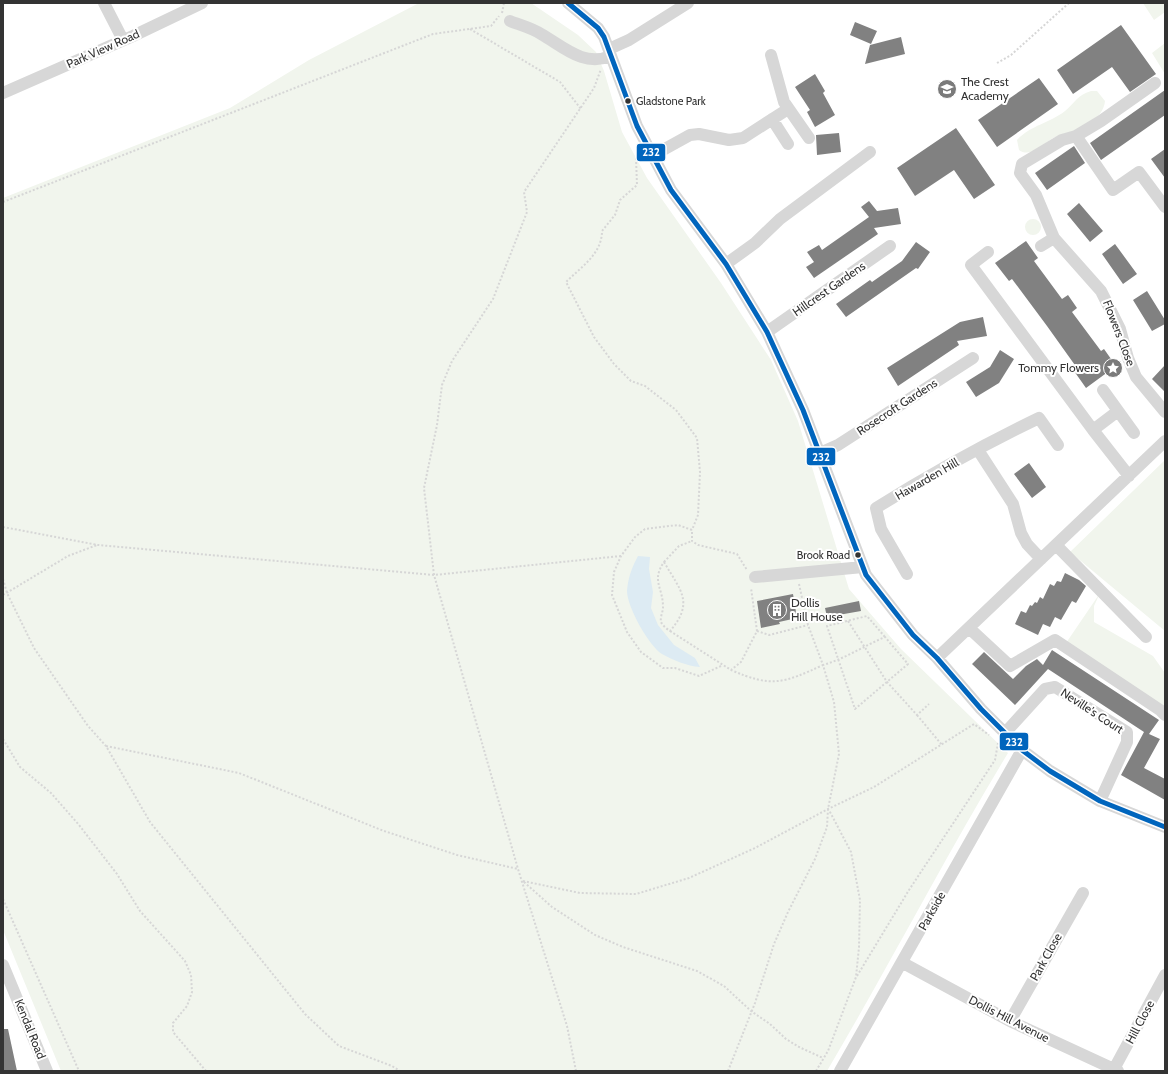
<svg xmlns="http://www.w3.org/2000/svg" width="1168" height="1074" font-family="Cabin,sans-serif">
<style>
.green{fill:#f1f5ed}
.water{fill:#ddebf3}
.building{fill:#818181}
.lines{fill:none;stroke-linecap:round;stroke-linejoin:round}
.path{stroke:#d6d6d6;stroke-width:2;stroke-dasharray:2 2;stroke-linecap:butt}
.minor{stroke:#d7d7d7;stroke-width:12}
.bus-1-casing{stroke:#fff;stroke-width:8}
.bus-1{stroke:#0065bd;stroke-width:5}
.bus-dot{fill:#333;stroke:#fff;stroke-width:1.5}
.labels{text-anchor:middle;stroke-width:4;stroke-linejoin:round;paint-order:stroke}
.bus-label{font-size:11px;fill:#333;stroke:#fff;text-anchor:start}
.street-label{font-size:12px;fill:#333;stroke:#fff}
.poi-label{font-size:12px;fill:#333;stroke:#fff;text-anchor:start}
.line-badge{stroke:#fff;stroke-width:1.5}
.badge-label{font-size:11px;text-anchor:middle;font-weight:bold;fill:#fff}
</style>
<rect width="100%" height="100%" fill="#fff"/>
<!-- green -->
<path class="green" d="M419,3H531L578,35L596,52L604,71L622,132L647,178L721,283L771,360L798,421L849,589L901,649L1008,753C945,857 889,966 827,1071H61L3,930V198L230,108L309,60Z
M1143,3H1165V12L1154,20Z
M1165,43V74L1152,53Z
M1091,91H1097L1105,101C1104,118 1081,129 1067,134C1063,136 1058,136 1055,137C1045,142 1031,159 1019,150L1017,140C1031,125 1050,123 1065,111C1075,103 1077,95 1091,91Z
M1025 227a8 8 0 1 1 16 0a8 8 0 1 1-16 0Z
M1165,460V631L1070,552Z
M1100,593L1094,606V622L1153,656L1165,673V714L1064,646Z"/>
<!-- water -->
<path class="water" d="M638,556L650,557L649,569L653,592L651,608L658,625L674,645L695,658L700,667C687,666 673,660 662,654C649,646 627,607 627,591C628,578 632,567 638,556Z"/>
<!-- building -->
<path class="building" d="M855,22L877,31L871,44L850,35Z
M1121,25L1156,74L1130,92L1112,67L1073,94L1057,70Z
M901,37L905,54L865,64L870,45Z
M815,74L825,91L823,93L835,115L815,127L807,112L810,110L795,87Z
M1039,78L1058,104L997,147L978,120Z
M1165,90V115L1101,160L1090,143Z
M956,128L995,185L974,199L954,170L915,196L897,168Z
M839,133L841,152L817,155L816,135Z
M1074,146L1085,163L1047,190L1035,173Z
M1165,149V178L1151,159Z
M869,201L877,211L898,208L901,224L874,228L878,234L814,278L806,267L814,262L807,252L819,245L822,250L869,217L861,207Z
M1079,203L1103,231L1090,242L1067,214Z
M1026,241L1038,258L1034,261L1062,299L1068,295L1077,308L1072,312L1101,351L1104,349L1116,366L1086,388L1074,371L1077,368L1047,326L1012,279L1009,281L995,263Z
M916,242L930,252L918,269L916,268L846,317L836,304L870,280L872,282L902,261Z
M1115,244L1137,274L1123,284L1102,254Z
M1147,291L1165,320V324L1152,331L1133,300Z
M983,317L987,336L957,341L959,345L898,386L887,368L960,322Z
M1000,350L1014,359L999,383L976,397L966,382L990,367Z
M1165,365V392L1152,379Z
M1029,463L1046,487L1032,498L1014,474Z
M1065,573L1079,580L1086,586L1076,603L1072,601L1061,620L1055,617L1050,627L1043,624L1038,635L1015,624L1021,611L1026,613L1030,605L1032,606L1035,602L1037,603L1040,597L1043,599L1050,584L1054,586L1057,581L1061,582Z
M793,594L797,618L779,622L780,624L761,628L757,601Z
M859,601L861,611L827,617L825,608Z
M1052,650L1159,720L1149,734L1160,739L1144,768L1165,779V800L1121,775L1144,732L1048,669L1015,705L972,664L984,652L1013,679L1026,666L1037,659L1043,665Z
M3,1029H8L17,1071H3Z"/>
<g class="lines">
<!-- path -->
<path class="path" d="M502,13L504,3
M470,29L560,82L581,109
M997,63L1011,55L1069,3
M636,158L637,185L620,200L615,215L602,231C602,254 581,267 566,282L594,337L614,364L631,381L645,386L676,410L697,438L700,472L698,515L692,530
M3,202L433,34L491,26L499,16
M3,527L98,545L434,575L621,556
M664,562C680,590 695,602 670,631C667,629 663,626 661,622C660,617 663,612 663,607C663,587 651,581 664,562Z
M664,562L679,546L692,541
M3,579L7,593L34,648L88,726L106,746L150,822L305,1014L339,1046L392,1066L400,1071
M799,584L808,625L823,665C844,659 864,646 885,637L908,664L855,709L827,626L867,616L885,637
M3,595L68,556L97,545
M848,621L887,682L917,715L929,704
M670,631L731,670L741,662L757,631L751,588
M757,631L769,635L808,625
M721,666L699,676L675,668H663L641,652L627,632L612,595L614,572L621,556L635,537L645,529L678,525L692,530V541L698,545L737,554L747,570
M917,715L942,745
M3,739L20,767L51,793L79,825L117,874L140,911L185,961L191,975L192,992L187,1006L173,1023V1032L206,1071
M106,746L239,773L384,831L457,855L518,869
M523,881L580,893L636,894L689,878L755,848L828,809L874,787L974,724L989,735
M524,882L552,907L595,935L623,947L697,971L724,986L751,1011L770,1024L786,1039L799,1047L823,1058
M3,899L79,1071
M857,976L909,890L995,760L998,743
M576,1071L567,1026L518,869L434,575L424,488L437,425L442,385L452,361L493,299L527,212L524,192L594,88L601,69
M728,1071L755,1003L774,944L788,912L815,859L827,827L828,809L839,754L834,702L823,665C784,683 772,688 731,670
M816,1071L828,1051L856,977L859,947L860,900L851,852L829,810"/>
<!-- minor -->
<path class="minor" d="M104,3L123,40
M568,3L598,28L604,37L637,126L671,190L726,264L767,332L803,410L866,575L913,635L937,658L981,709L1022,750L1050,771L1100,801L1165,827
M510,21C520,25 532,28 541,34C564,47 583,67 611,56
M609,49L629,40L688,3
M771,55L784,102L809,138
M1155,83L1101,121L1076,136L1062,140L1022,164L1020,173L1036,195L1054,238L1101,291L1120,329L1128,358L1136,377L1165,412
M3,93L133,36L202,3
M772,119L788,144
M1076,136L1113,190L1139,172L1165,207
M652,156L690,135L699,134L729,140L743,138L788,109
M1041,246L1054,238
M988,252L971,265L1093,430L1129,476
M726,264L755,243L780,219L870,152
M767,332L890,246
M1103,390L1134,433
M1093,430L1118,411
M978,450L1013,504L1021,533L1027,544L1041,559
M820,453L838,445L973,358
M1056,545L1146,637
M907,574L881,529L876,508C929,475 983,445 1039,418L1058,445
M755,577L863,567
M969,628L1010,666L1055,640L1160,710L1165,715
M937,658L1165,441
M1005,733L1045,689L1055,687L1127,732V742L1100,801
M903,963L1010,1021L1118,1071
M3,965L47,1071
M1010,1021L1083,893
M1114,1069L1165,975
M840,1071L1022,750"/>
<defs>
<path id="bus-1" d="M568,3L598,28L604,37L637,126L671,190L726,264L767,332L803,410L866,575L913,635L937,658L981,709L1022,750L1050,771L1100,801L1165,827"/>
</defs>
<!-- bus-1 casing -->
<use href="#bus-1" class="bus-1-casing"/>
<!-- bus-1 -->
<use href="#bus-1" class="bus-1"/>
</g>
<!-- icons -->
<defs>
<symbol id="school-disc" viewBox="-11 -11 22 22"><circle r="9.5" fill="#7a7a7a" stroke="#fff"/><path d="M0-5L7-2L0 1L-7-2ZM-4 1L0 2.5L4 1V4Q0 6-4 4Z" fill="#fff"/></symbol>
<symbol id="sight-disc" viewBox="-11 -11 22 22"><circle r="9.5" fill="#7a7a7a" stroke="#fff"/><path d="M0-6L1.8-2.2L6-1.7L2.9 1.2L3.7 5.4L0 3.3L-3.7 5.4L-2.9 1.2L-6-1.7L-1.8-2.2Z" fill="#fff"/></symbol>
<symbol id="building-disc" viewBox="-11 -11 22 22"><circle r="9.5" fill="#7a7a7a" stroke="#fff"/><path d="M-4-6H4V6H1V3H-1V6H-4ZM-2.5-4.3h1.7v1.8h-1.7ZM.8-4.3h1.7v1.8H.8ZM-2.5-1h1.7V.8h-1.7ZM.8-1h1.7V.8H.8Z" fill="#fff"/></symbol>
</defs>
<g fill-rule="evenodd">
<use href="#school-disc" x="936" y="78" width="22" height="22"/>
<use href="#sight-disc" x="1102" y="357" width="22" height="22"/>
<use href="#building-disc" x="766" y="599" width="22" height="22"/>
</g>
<!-- markers -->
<g class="bus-dot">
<circle cx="628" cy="101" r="3.5"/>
<circle cx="858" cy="555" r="3.5"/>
</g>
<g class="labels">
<!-- bus labels -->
<g class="bus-label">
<text x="636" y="105">Gladstone Park</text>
<text x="850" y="559" text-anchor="end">Brook Road</text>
</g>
<!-- street labels -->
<g class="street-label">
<text transform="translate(103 49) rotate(-24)" y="4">Park View Road</text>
<text transform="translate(829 289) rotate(-35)" y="4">Hillcrest Gardens</text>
<text transform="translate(1119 333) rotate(69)" y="4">Flowers Close</text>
<text transform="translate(897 407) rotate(-33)" y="4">Rosecroft Gardens</text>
<text transform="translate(927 479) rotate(-30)" y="4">Hawarden Hill</text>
<text transform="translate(1092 711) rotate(33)" y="4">Neville's Court</text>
<text transform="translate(932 911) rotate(-61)" y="4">Parkside</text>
<text transform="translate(1046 957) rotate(-61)" y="4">Park Close</text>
<text transform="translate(1009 1019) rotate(27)" y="4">Dollis Hill Avenue</text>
<text transform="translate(1140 1022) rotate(-62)" y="4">Hill Close</text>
<text transform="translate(30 1029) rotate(68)" y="4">Kendal Road</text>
</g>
<!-- poi labels -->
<g class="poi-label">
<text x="961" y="86">The Crest<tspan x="961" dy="14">Academy</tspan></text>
<text x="1099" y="372" text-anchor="end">Tommy Flowers</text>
<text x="791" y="607">Dollis<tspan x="791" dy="14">Hill House</tspan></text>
</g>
</g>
<g class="line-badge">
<rect x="636" y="143" width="30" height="19" rx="4" fill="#0065bd"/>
<rect x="806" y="447" width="30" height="19" rx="4" fill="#0065bd"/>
<rect x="999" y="732" width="30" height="19" rx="4" fill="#0065bd"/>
</g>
<g class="badge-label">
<text x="651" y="156">232</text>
<text x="821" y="461">232</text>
<text x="1014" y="746">232</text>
</g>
<!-- border -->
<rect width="1168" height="1074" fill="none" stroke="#333333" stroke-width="8"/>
</svg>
